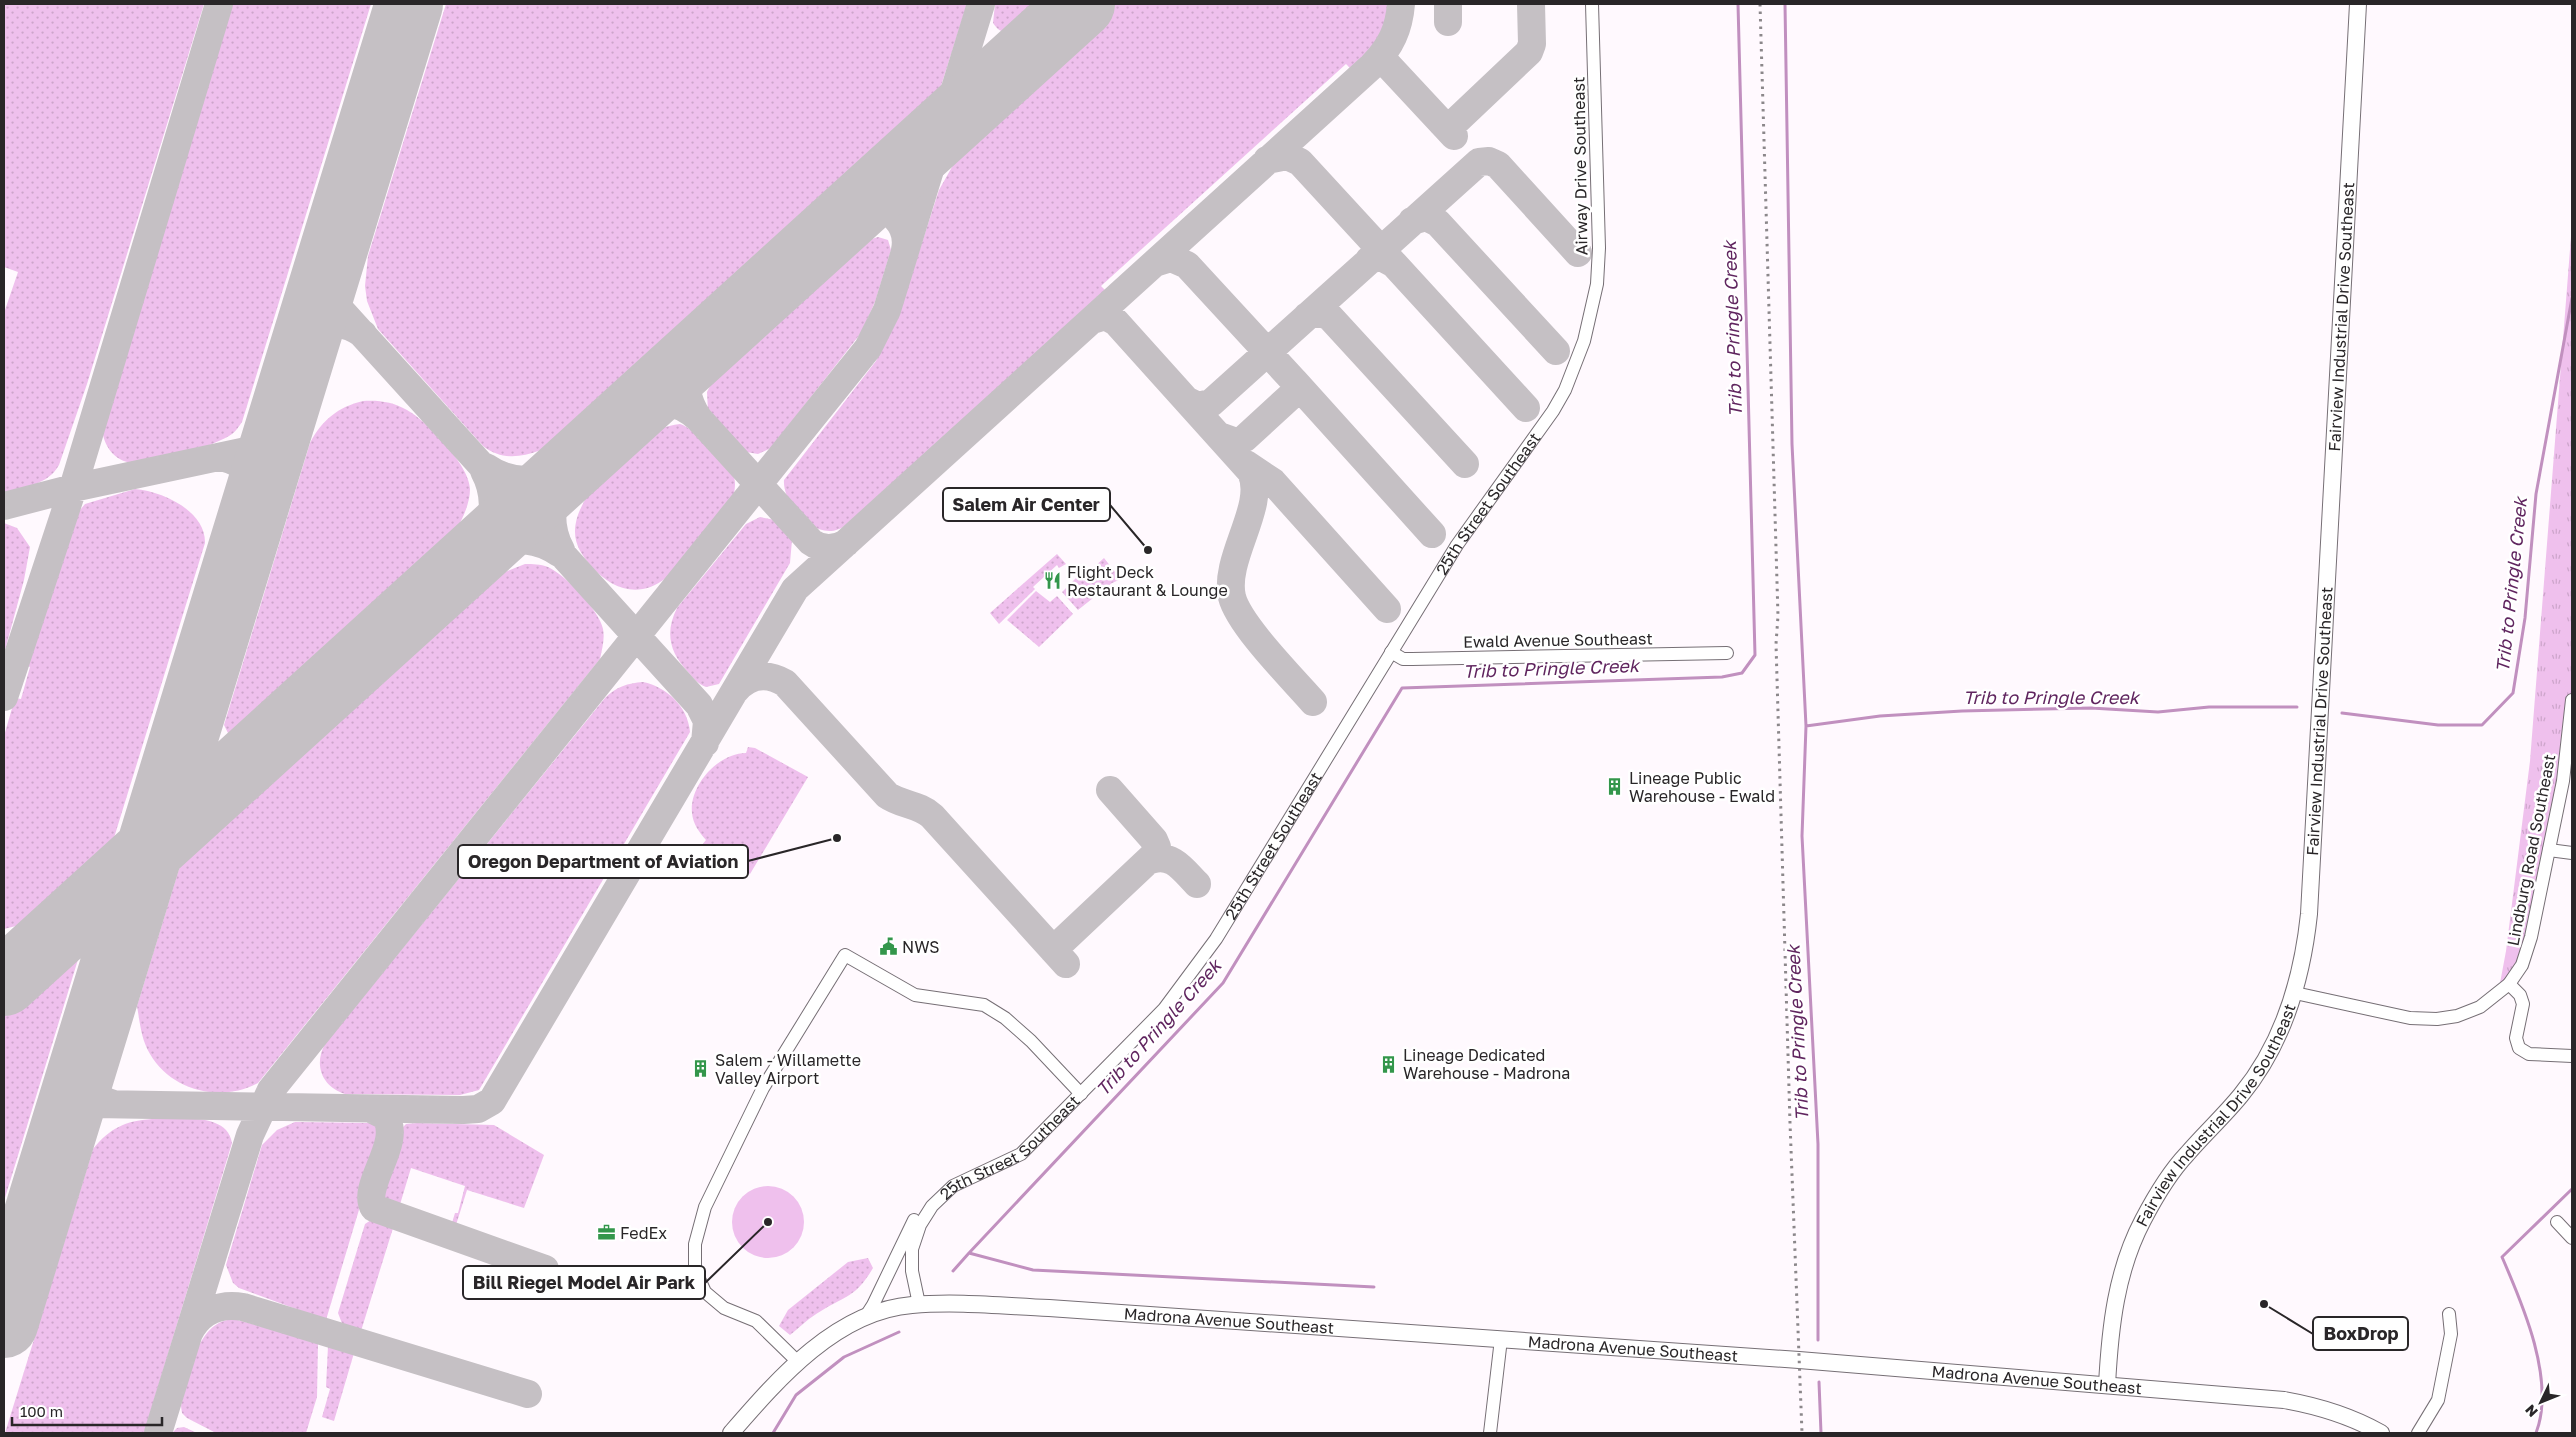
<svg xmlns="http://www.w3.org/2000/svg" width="2576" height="1437" font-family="'Golos Text',sans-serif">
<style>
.grass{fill:url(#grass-dots)}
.park{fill:url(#park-tufts)}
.pitch{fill:#efc0ed}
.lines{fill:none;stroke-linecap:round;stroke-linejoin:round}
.stream{stroke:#c190bf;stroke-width:3}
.taxiway{stroke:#c5c0c4;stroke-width:28}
.runway{stroke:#c5c0c4;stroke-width:68}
.minor-casing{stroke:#766f75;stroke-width:14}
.major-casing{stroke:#766f75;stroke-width:18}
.minor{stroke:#fff;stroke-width:12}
.major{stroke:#fff;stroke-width:16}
.rail{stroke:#8b878a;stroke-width:3;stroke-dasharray:2.5 5;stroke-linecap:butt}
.labels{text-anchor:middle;stroke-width:5;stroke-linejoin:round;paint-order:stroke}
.street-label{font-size:16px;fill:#292628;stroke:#fff}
.poi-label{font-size:16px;fill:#292628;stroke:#fff;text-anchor:start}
.water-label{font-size:18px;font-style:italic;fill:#60255f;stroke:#fff}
.leader{fill:none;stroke:#292628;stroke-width:2}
.callout-dot{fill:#292628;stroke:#fff;stroke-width:2}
.callout{fill:#fff;stroke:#292628;stroke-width:2}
.callout-label{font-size:18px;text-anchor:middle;font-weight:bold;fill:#292628}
</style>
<defs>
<pattern id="grass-dots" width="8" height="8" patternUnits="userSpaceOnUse" patternTransform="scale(1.25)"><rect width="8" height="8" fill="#efc0ed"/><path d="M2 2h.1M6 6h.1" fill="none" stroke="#cda5cb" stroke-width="1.8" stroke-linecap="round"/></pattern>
<pattern id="park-tufts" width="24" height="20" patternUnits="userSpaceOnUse" patternTransform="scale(1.25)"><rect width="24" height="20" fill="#efc0ed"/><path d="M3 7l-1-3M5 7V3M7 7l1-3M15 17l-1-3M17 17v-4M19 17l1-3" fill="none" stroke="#cda5cb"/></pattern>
</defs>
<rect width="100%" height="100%" fill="#fff9fe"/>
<!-- grass -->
<path class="grass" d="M4,4H204L87,384L59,465C48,485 24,487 4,493V313L18,272L4,267Z
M229,4H371L242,422C239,426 236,431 232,434C215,446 152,466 132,463C114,461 103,445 102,428L148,267Z
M446,4H967L941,86L925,114L566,440C538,451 510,467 483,446L378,329L367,301L365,286L368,256Z
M995,4H1046C1032,16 1009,48 993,23Z
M1115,4H1389C1387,34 1372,49 1351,69L1346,64L1101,286L1106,291L847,524C820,548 782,505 784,480L876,361L897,320L939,190L970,135Z
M878,237L888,240L891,250L875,302L861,333L771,448L758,454L746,452L708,411L707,392L723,360L847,247Z
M363,401C379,400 393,402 407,410C427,421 470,466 470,489C470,510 455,531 446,549L240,735H229L224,725L310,443C322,420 338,407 363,401Z
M680,424C694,428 726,461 733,475C736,481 735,487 734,494L666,578C639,599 612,590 590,565C582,555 575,545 575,532C575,518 581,507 587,496C591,488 595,479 600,472C616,449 652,427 680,424Z
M135,489C162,491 206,511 205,543L109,854L36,921L4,929V736L15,698L21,699L30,667L25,665L75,516L85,504Z
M760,517L775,520L792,540L790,563L719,684L706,687C698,684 693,678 688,672C669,652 665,632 677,608L746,524Z
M4,523L17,528L30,547L24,580L4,654Z
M1057,554L1066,564L1059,568L1057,565L1033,587L1035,589L999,624L990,613Z
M1104,558L1119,577V580L1112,583L1078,610L1062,592L1077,577L1082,578Z
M525,564C533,564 540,564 548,567C564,574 600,611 603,629C605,639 602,649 600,659L258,1083C222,1103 171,1091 150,1054C141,1039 140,1023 137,1006L186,846L477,583Z
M1036,591L1050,602L1057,596L1073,614L1039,647L1007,620Z
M643,682C667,687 688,707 690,732L479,1090L460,1095L345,1094C323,1087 313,1066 325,1044L605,698C616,687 628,683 643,682Z
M748,747L755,748L808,777L750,874L702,845L706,840C699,832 693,824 692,813C689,785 719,753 746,753Z
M84,940L4,1201V1012Z
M152,1119C177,1120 227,1111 232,1143L144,1433H5L93,1149C110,1128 125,1121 152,1119Z
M295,1122L369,1123L377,1126L382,1133L326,1320L239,1288L233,1283L226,1265L262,1145L277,1130Z
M417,1123L494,1125L544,1155L524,1208L467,1190L455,1228L451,1226L455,1213H458L465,1186L411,1168L398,1211L383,1205L379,1196L399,1131L406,1124Z
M374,1218L394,1225L361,1331L343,1326L338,1313L365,1224Z
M868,1258L873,1268C856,1297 847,1295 821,1311C810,1317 800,1327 790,1335L779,1326L788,1310L848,1262Z
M234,1319L318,1342L317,1397L306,1433H216L187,1418L182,1413L181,1406C190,1376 195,1321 234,1319Z
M328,1346L354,1353L334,1421L322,1417L330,1389L326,1387Z
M184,1427L197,1433H172L177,1428Z"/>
<!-- park -->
<path class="park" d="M2572,224V702L2531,937L2498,994L2506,951L2530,761Z"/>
<!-- pitch -->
<path class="pitch" d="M732 1222a36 36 0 1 1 72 0a36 36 0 1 1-72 0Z"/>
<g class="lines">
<!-- stream -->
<path class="stream" d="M1785,4L1792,444L1806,726L1802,836L1818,1144V1340
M2342,713L2438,725H2482L2513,693L2525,618L2536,494L2572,298
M1806,726L1880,716L1962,711L2091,708L2158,712L2209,707H2297
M969,1253L1223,983L1402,688L1722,677L1742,673L1755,655L1738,4
M953,1271L969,1253L1033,1270L1374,1287
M1819,1382L1821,1433
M773,1433L796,1395L844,1357L899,1332
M2536,1433C2556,1381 2523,1305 2502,1257L2572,1189"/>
<!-- taxiway -->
<path class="taxiway" d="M1448,4V22
M1373,65L1379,62L1386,63L1454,136
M1441,122L1446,125L1453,124L1529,52L1532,44L1531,4
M1267,160L1287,156L1300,162L1393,263
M843,220C850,217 855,211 863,209C889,202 910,226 905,250
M1412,221L1426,217L1438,223L1556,351
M331,258C328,275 327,287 335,304L699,705L707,721L705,743
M1369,260L1381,257L1394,264L1526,408
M1155,263L1171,258L1187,265L1294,381L1295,387L1293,394L1245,438L1236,442L1222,437
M1307,316L1319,312L1330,317L1465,464
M1092,320L1105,316L1116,322L1251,472C1267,506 1223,558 1232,597C1239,625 1293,679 1313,702
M302,350C319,324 336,316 363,334
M1294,381L1432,534
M1188,401L1198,406L1211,403L1479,162L1489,161L1498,165L1578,253
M627,415C633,413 638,409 644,406C664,398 684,405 699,419L811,542C822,550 834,550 846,543
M699,419C686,401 682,378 694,359C697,354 704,350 706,344
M221,457C252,465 257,479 253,509
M1246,464L1273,482L1387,609
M486,467C513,486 548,484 573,462
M4,506L73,488L251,450L269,439L280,424
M561,550C549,528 549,500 563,479C568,471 577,466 580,458
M471,557C479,555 485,549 492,546C514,536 539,539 559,553
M471,557C474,550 481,544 485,537C496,516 495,491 484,471
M735,691C748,675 767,672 785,683L887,795C901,805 919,804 932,816L1066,964
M4,697L73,488L219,4
M1151,860C1172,852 1184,871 1197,884
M1053,950L1155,854L1157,847L1154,840L1110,790
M4,965L36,953
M85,1061C86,1082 90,1098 114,1104
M371,1109L385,1116C404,1142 360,1186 374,1208L545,1269
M62,1135L76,1112L95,1104L463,1110L478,1109L492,1101L795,589L1373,65C1391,46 1399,29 1401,4
M189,1333C200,1311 220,1303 243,1307L528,1394
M158,1433L250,1135L271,1090L868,348L887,310L981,4"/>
<!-- runway -->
<path class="runway" d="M4,982L1081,4
M4,1324L409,4"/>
<defs>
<g id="minor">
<path d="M1391,652L1403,659H1412L1727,653"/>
<path d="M2549,850L2572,853"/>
<path d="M2509,984L2520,995L2523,1004L2516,1038L2519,1048L2529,1054L2572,1056"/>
<path d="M2295,993L2410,1018L2437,1019L2457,1016L2480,1007L2509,984L2522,965L2531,937L2563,781L2572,700"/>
<path d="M2557,1222L2572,1238"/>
<path id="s1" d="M919,1304L912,1271V1249L920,1225L932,1206L953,1186L1021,1154L1164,1009L1216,939L1457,545L1553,411L1565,390L1584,341L1597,284L1599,248L1592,4"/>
<path d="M864,1319L873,1305L914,1220"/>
<path d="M798,1362L756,1321L724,1308L705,1292L695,1270V1244L705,1207L763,1088L845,955L915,995L984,1005L1005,1018L1031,1041L1081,1094"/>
<path d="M1490,1433L1501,1339"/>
<path d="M2418,1433L2438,1400L2451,1334L2449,1314"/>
</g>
<g id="major">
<path id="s2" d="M2107,1385C2110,1328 2116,1271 2143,1220C2155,1197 2169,1173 2187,1154C2204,1134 2224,1116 2241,1095C2283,1044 2302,980 2309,914L2358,4"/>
<path id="s3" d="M731,1433C777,1380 836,1311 912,1305C957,1301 1004,1306 1049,1308L1799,1360L2284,1400C2318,1406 2351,1416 2381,1433"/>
</g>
</defs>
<!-- minor casing -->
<use href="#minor" class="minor-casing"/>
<!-- major casing -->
<use href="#major" class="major-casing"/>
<!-- minor -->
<use href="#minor" class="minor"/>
<!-- major -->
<use href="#major" class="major"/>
<!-- rail -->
<path class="rail" d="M1760,4L1778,616L1776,644L1790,1123L1802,1433"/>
</g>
<!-- icons -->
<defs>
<symbol id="restaurant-bare" viewBox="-9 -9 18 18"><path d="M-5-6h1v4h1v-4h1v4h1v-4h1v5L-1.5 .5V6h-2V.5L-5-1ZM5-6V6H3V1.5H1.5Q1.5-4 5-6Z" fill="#33964b" stroke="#fff" stroke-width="2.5" paint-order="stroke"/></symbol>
<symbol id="building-bare" viewBox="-9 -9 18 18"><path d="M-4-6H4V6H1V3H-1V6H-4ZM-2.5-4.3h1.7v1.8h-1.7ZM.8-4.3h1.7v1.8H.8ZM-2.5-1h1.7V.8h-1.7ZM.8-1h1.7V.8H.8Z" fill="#33964b" stroke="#fff" stroke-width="2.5" paint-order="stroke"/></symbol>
<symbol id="civic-bare" viewBox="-9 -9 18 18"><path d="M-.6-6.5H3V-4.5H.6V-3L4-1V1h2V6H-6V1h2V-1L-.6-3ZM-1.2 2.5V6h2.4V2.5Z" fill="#33964b" stroke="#fff" stroke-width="2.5" paint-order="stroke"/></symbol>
<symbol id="office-bare" viewBox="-9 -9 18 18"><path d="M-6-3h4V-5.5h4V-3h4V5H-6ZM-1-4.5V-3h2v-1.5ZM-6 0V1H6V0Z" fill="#33964b" stroke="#fff" stroke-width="2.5" paint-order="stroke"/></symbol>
</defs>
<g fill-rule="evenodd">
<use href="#restaurant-bare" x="1040" y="568" width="25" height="25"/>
<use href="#building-bare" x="1602" y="774" width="25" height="25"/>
<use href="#civic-bare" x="876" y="934" width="25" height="25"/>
<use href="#building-bare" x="1376" y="1052" width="25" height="25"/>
<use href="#building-bare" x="688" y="1056" width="25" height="25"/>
<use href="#office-bare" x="594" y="1220" width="25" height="25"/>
</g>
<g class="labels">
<!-- street labels -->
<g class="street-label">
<text transform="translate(1580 166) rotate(-91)" y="6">Airway Drive Southeast</text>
<text dy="6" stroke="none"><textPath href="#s2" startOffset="1124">Fairview Industrial Drive Southeast</textPath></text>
<text dy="6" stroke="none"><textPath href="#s1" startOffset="1012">25th Street Southeast</textPath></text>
<text transform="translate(1558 640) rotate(-1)" y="6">Ewald Avenue Southeast</text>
<text dy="6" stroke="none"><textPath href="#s2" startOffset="719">Fairview Industrial Drive Southeast</textPath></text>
<text dy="6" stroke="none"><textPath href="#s1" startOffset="608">25th Street Southeast</textPath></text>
<text transform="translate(2531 850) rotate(-79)" y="6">Lindburg Road Southeast</text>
<text dy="6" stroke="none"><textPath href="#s2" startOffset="299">Fairview Industrial Drive Southeast</textPath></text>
<text dy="6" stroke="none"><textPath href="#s1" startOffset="202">25th Street Southeast</textPath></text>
<text dy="6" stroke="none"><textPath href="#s3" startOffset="545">Madrona Avenue Southeast</textPath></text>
<text dy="6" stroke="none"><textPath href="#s3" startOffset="950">Madrona Avenue Southeast</textPath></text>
<text dy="6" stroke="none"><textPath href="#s3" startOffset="1355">Madrona Avenue Southeast</textPath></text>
</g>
<!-- poi labels -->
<g class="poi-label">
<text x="1067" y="578">Flight Deck<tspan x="1067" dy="18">Restaurant &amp; Lounge</tspan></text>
<text x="1629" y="784">Lineage Public<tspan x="1629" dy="18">Warehouse - Ewald</tspan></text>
<text x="902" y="953">NWS</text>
<text x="1403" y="1061">Lineage Dedicated<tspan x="1403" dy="18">Warehouse - Madrona</tspan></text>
<text x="715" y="1066">Salem - Willamette<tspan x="715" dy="18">Valley Airport</tspan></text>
<text x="620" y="1239">FedEx</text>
</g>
<!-- water labels -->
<g class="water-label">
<text transform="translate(1733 329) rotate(-92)" y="6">Trib to Pringle Creek</text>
<text transform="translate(2512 585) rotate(-84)" y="6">Trib to Pringle Creek</text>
<text transform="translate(1551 669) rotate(-2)" y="6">Trib to Pringle Creek</text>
<text x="2051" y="704">Trib to Pringle Creek</text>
<text transform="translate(1159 1028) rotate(-48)" y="6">Trib to Pringle Creek</text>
<text transform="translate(1798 1033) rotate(-93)" y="6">Trib to Pringle Creek</text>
</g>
</g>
<!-- callouts -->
<path class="leader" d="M1148 550L1110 505M837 838L748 861M768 1222L705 1283M2264 1304L2313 1334"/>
<g class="callout-dot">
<circle cx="1148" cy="550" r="5"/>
<circle cx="837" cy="838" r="5"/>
<circle cx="768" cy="1222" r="5"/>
<circle cx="2264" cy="1304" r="5"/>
</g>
<g class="callout">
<rect x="943" y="488" width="167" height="33" rx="5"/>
<rect x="458" y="845" width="290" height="33" rx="5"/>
<rect x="463" y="1266" width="242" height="33" rx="5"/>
<rect x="2313" y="1317" width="95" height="33" rx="5"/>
</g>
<g class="callout-label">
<text x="1026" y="511">Salem Air Center</text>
<text x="603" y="868">Oregon Department of Aviation</text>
<text x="584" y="1289">Bill Riegel Model Air Park</text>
<text x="2361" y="1340">BoxDrop</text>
</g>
<!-- border -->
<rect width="2576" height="1437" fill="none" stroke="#292628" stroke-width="10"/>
<!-- north arrow -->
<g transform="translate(2541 1402) rotate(227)" stroke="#ffffff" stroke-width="4" paint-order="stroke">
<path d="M0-4L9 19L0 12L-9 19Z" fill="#292628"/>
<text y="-8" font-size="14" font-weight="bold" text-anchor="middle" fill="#292628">N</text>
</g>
<!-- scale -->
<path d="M12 1417v8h150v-8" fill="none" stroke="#292628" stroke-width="2.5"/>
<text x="20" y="1417" font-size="15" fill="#292628" stroke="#ffffff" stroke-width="4" paint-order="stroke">100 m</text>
</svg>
